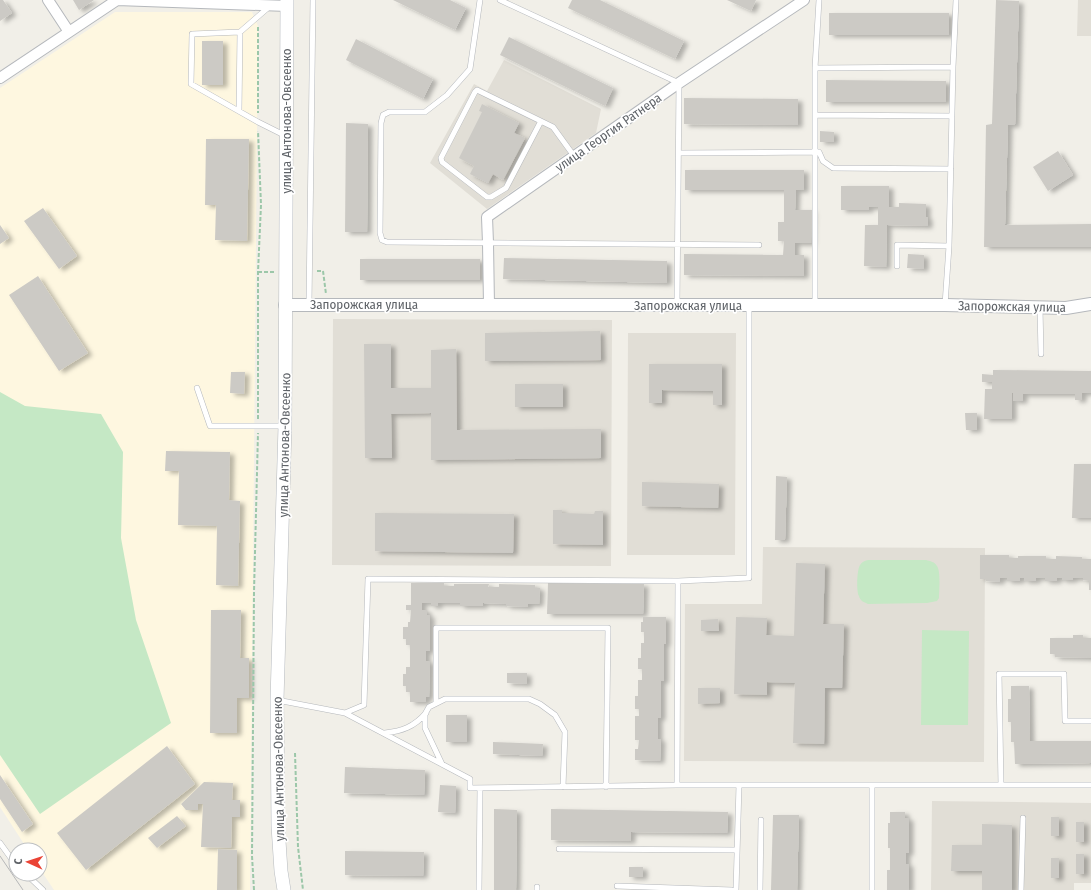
<svg xmlns="http://www.w3.org/2000/svg" width="1091" height="890" font-family="'Fira Sans Condensed',sans-serif">
<style>
.commercial{fill:#fef7e0}
.education{fill:#e1ded6}
.green{fill:#c5e8c5}
.building{fill:#cccac5;filter:url(#shadow)}
.lines{fill:none;stroke-linecap:round;stroke-linejoin:round}
.service-casing{stroke:#b5b8bc;stroke-width:6}
.minor-casing{stroke:#b5b8bc;stroke-width:12}
.tertiary-casing{stroke:#b5b8bc;stroke-width:14}
.secondary-casing{stroke:#b6babf;stroke-width:14}
.path{stroke:#9cc7a9;stroke-width:2;stroke-dasharray:4 2;stroke-linecap:butt}
.service{stroke:#fff;stroke-width:5}
.minor{stroke:#fff;stroke-width:10}
.tertiary{stroke:#fff;stroke-width:12}
.secondary{stroke:#fff;stroke-width:13}
.tram{stroke:#b6b7b8;stroke-width:1}
.labels{text-anchor:middle;stroke-width:3.5;stroke-linejoin:round;paint-order:stroke}
.street-label{font-size:13px;fill:#5f6368;stroke:#fff}
</style>
<defs>
<filter id="shadow"><feDropShadow dx="4.5" dy="2.5" stdDeviation="2" flood-color="#0004"/></filter>
</defs>
<rect width="100%" height="100%" fill="#f1efe8"/>
<!-- commercial -->
<path class="commercial" d="M115,12H252L258,26L250,890H54L40,869V850H28L0,807V88Z"/>
<!-- education -->
<path class="education" d="M1078,0H1091V36H1077Z
M504,60L601,109L596,133L487,209L430,163L474,84L487,91Z
M333,319L612,320L611,566L332,565Z
M628,333H736L735,555H627Z
M763,547L985,548L984,762L684,761L685,604H762Z
M932,801L1091,803V883H1074V890H931Z"/>
<!-- green -->
<path class="green" d="M0,392L25,406L101,414L123,452L121,538L136,620L171,723L40,814L0,755Z
M868,560H926C930,561 935,562 937,566C941,572 939,591 939,598L937,601L927,603L868,604C864,602 860,601 859,596C856,592 857,569 860,565C862,562 864,561 868,560Z
M922,630L969,631L968,725H921Z"/>
<!-- building -->
<path class="building" d="M0,0H3L12,13L0,21Z
M73,0H94L79,10Z
M393,0H450L466,8L455,30Z
M572,0H600L684,41L675,59L568,8Z
M727,0H756L751,11Z
M996,0L1019,1L1015,125H1008L1005,225L1091,224V247H984L986,125L992,124Z
M829,13H949V35H829Z
M509,37L613,88L605,106L500,55Z
M356,39L433,79L423,99L346,60Z
M202,41H223V85H202Z
M826,80L946,81V102H826Z
M684,98L798,99V125L684,124Z
M482,104L519,123L514,133L525,138L503,180L493,174L488,183L470,174L474,166L459,158L482,112L479,111Z
M346,123L368,124L367,232H345Z
M820,131L834,132V142H820Z
M206,139H249L247,241L215,240L216,205H205Z
M1058,151L1073,175L1048,191L1033,167Z
M685,170H804V190H796L795,210H812L811,243H795V255H804V276L684,275V254L783,255L784,241H778V222H784V190H685Z
M841,186H889V207H899V203L926,204V217H928V226L887,225L886,267L864,266L865,225H878V207H869V210H841Z
M43,208L77,256L59,269L24,221Z
M0,225L9,238L0,244Z
M908,254L924,255V269L907,268Z
M504,258L667,261V283L503,279Z
M360,259H480V280H360Z
M38,276L88,353L59,371L9,295Z
M600,331L601,360L485,361V333Z
M364,344H391V388H431V350L456,349L457,430L601,429V458L431,460V413L391,414L392,458H365Z
M649,364H722V405H713V391L662,390V403H649Z
M993,370L1091,371V393H1082V400H1075V394H1023V401H1013V393H1012V419H984L985,389H992V382H982V374L993,375Z
M231,372H245L244,394L230,393Z
M515,384H563V407H515Z
M965,413H977V430H966Z
M166,451L230,452L229,500L240,501L238,586L216,585L217,526L178,525L179,471H165Z
M1074,464H1091V518H1072Z
M776,476L787,477L785,540H775Z
M642,482L719,484L718,508L642,506Z
M553,510H562V513L594,514L595,511H603V545L553,544Z
M375,513L514,514L513,553L375,551Z
M980,555H1009V558H1018V556H1046V559H1056V556L1082,557V559H1091V590H1089V581L1083,580V578H1073V580H1062V578H1057V581H1045V578H1036V581H1024V578H1020V581H1007V578H1000V582L986,581V579H980Z
M796,563L825,564L823,624H844L842,688H825L824,744L793,743L795,683L767,682V695L734,694L736,617L767,618L766,635L794,636Z
M411,583H444V586H454V584H489L488,587H499V584L535,585V588H540L539,604H528V607L506,606V604L483,603V606H460V603H438V606H431V603H422V610H427V615H430V651H426V661H430L429,697H426V702H410V692H406V686H403V674H406V667H410V645H406V639H403V627H408V622H410L411,610H406V605H411Z
M548,583L644,584L643,614H547Z
M211,610H241L240,658H249V698H237V733H210Z
M643,617H666V644H664V681H661V718H658V739H661L660,761L635,760V749H638L639,740H635V716H639V709H635V696H638V680H642V669H638V658H641V643H644V632H641V622H643Z
M718,619L719,631H701V620Z
M1073,635H1083V638H1091V658L1055,657V654H1050V638H1073Z
M507,673H527V684L507,683Z
M1011,686H1029L1030,741H1091V763L1015,764L1014,742H1011V722H1008V699H1011Z
M698,688H720V703L698,704Z
M446,715H467V742H446Z
M493,742L543,744L542,756L493,754Z
M167,746L195,784L86,870L57,833Z
M345,767L425,770L424,795L344,793Z
M0,775L33,824L22,832L0,799Z
M204,782L233,783L232,800H240V817H232L231,848L201,847L203,804H198V810H186L181,804Z
M440,785L456,786L455,813L438,812Z
M494,809L517,810L516,890H494Z
M551,809L728,812L727,833L631,832V841L551,840Z
M890,812H905V818H909V853H906V864H909V890H887V870H890V848H888V823H890Z
M773,815H799L797,890H771Z
M177,816L186,826L157,848L148,838Z
M1051,817H1059V836H1051Z
M1076,822H1084V842H1076Z
M982,824L1012,825V890H982V871H951L952,845H982Z
M218,849L237,850V890H217Z
M345,851L424,852L423,876L345,875Z
M1076,854H1084V874H1076Z
M1051,858H1059V878H1051Z
M629,867H643V877H629Z"/>
<g class="lines">
<defs>
<path id="service" d="M480,0L470,69L447,95L425,112H389L383,115L381,123L380,233L382,240L387,242L759,245
M500,0L679,83L677,304
M270,6L240,32L192,34L191,84L258,122L286,136
M815,68L819,0
M239,111L240,32
M816,115L952,116
M541,121L506,188L491,197H487L442,162L441,158L475,92L477,90L553,127L574,156
M679,153L819,152L823,161L833,168L951,169
M897,266V245L949,246
M309,304L313,0
M815,304V68L953,67L956,0
M945,305L949,246L953,67
M1040,308L1041,354
M197,388L210,426H285
M277,700L345,713L470,779V788L677,785H1091
M436,703V628H608L606,787
M345,713L364,705L368,579L678,581L749,578V305
M385,733C402,731 414,727 426,713
M442,764L425,728V714L429,707L445,699H529L540,704L555,715L565,732L563,787
M677,785L678,581
M1001,785L999,674H1064L1065,721H1091
M0,843L16,865
M559,849L737,850
M26,874L43,890
M617,886L732,890
M479,890L480,788
M537,890V887
M736,890L739,785
M760,890L761,820
M872,890V785
M1021,890L1023,818"/>
<path id="minor" d="M48,0L69,32
M0,78L117,0L287,6
M489,305L488,243L487,217L679,83L804,0"/>
<path id="tertiary" d="M285,305H945L1066,308L1091,304"/>
<path id="secondary" d="M284,890L281,871L278,826L277,700L285,426L287,0"/>
</defs>
<!-- service casing -->
<use href="#service" class="service-casing"/>
<!-- minor casing -->
<use href="#minor" class="minor-casing"/>
<!-- tertiary casing -->
<use href="#tertiary" class="tertiary-casing"/>
<!-- secondary casing -->
<use href="#secondary" class="secondary-casing"/>
<!-- path -->
<path class="path" d="M258,27V113
M317,271H323L326,294
M258,272H275
M258,419V272L261,205L258,131
M295,753L298,847L303,890
M254,890L252,856L254,592L258,433"/>
<!-- service -->
<use href="#service" class="service"/>
<!-- minor -->
<use href="#minor" class="minor"/>
<!-- tertiary -->
<use href="#tertiary" class="tertiary"/>
<!-- secondary -->
<use href="#secondary" class="secondary"/>
<!-- tram -->
<path class="tram" d="M0,856L23,890"/>
</g>
<g class="labels">
<!-- street labels -->
<g class="street-label">
<text transform="translate(286 121) rotate(-90)" y="5">улица Антонова-Овсеенко</text>
<text transform="translate(608 132) rotate(-35)" y="5">улица Георгия Ратнера</text>
<text x="364" y="309">Запорожская улица</text>
<text x="688" y="310">Запорожская улица</text>
<text transform="translate(1012 306) rotate(1)" y="5">Запорожская улица</text>
<text transform="translate(284 445) rotate(-89)" y="5">улица Антонова-Овсеенко</text>
<text transform="translate(278 769) rotate(-91)" y="5">улица Антонова-Овсеенко</text>
</g>
</g>
<!-- north arrow -->
<g transform="translate(28 862) rotate(273)"><circle r="19" fill="#ffffff" stroke="#bfc1c3"/>
<path d="M0-3L7 15L0 10L-7 15Z" fill="#ea4335"/>
<text y="-6" font-size="11" font-weight="bold" text-anchor="middle" fill="#5f6368">С</text>
</g>
</svg>
